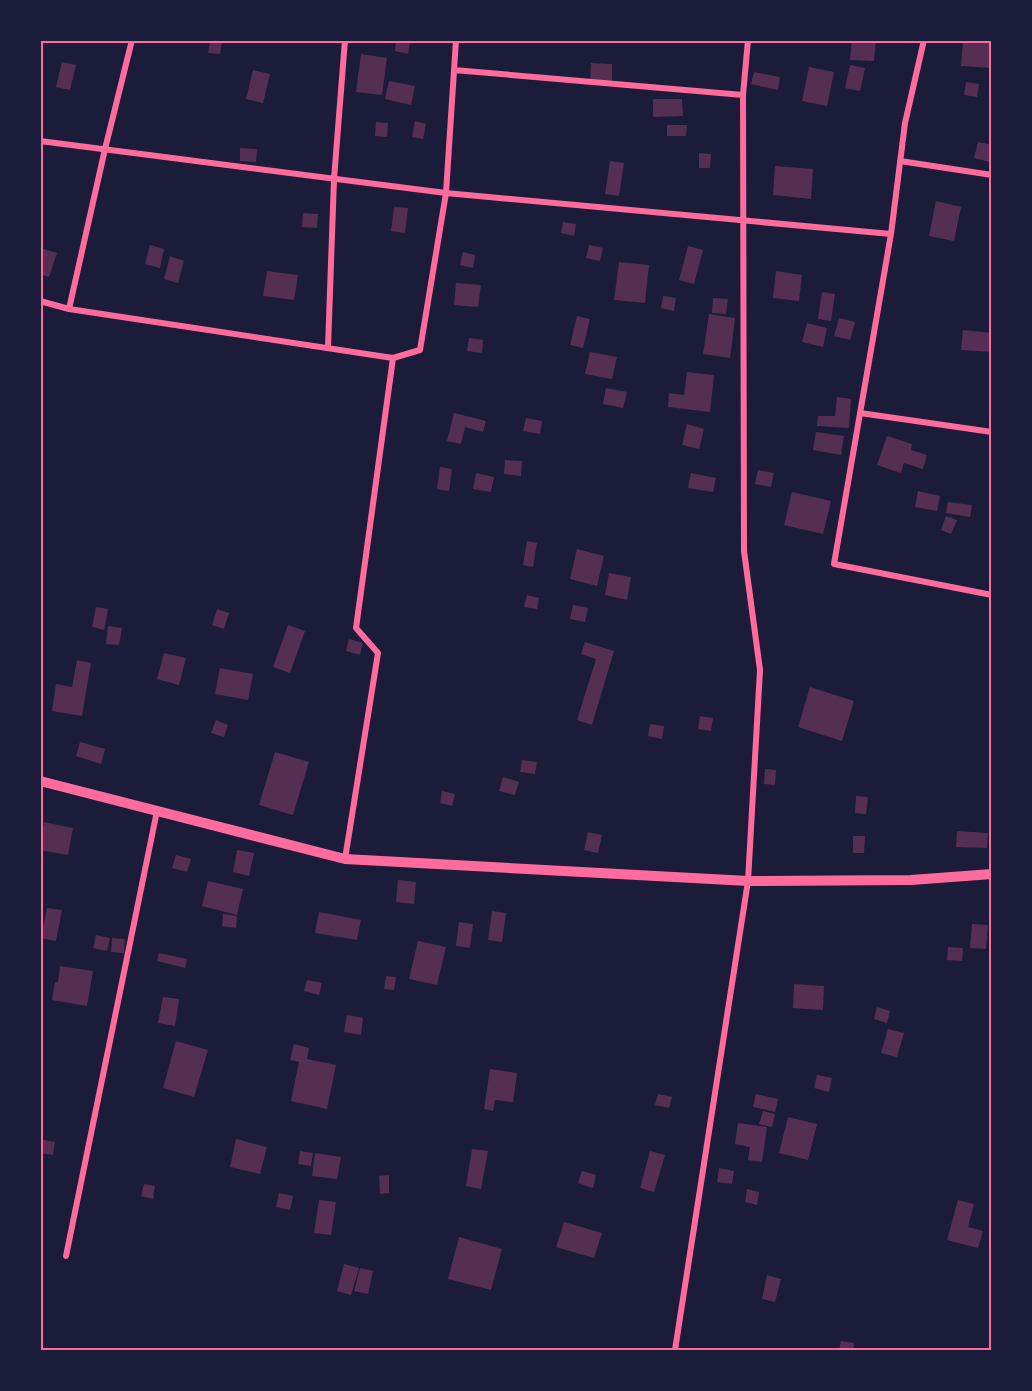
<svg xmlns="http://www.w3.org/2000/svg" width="1032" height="1391" font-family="'Archivo Narrow',sans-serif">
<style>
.building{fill:#542f53}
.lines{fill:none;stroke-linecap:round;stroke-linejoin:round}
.minor{stroke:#ff6b9d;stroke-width:6}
.tertiary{stroke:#ff6b9d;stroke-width:10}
.neatline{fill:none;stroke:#ff6b9d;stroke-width:2}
</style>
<rect width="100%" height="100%" fill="#1b1b3a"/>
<!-- building -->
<path class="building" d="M396,40L410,41L408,54L395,51Z
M852,40H876L874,61L850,60Z
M963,40H992L991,68L961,66Z
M210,41L222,42L220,54L208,53Z
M361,54L387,58L382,95L356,92Z
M62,62L76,65L70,90L56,87Z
M591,63L612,64V81H590Z
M850,65L865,68L860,91L845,88Z
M809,67L834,72L827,106L802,101Z
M253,70L270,74L263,103L246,99Z
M754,72L780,77L778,90L751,84Z
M389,81L415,86L411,105L385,99Z
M966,82L979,84L977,97L964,95Z
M653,99H682L683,116L653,117Z
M415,121L426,124L423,139L412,137Z
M376,122L388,123L387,137L375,136Z
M667,125H687L686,136H667Z
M978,142L992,145L990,162L974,158Z
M240,148L257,149L256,162L240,161Z
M699,153L711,154L710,168H699Z
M610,161L624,163L619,196L605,194Z
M775,166L813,169L811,199L773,195Z
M936,201L961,207L954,241L929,236Z
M394,207L408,208L405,233L391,231Z
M303,213L318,214L317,228L302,227Z
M563,222L576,224L574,236L561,233Z
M150,245L164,249L160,268L145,264Z
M589,245L603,248L600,261L586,258Z
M688,246L703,250L694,284L679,280Z
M40,248L57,253L49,277L40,274Z
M463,252L475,255L473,268L460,265Z
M170,256L184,261L178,283L164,279Z
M619,262L649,265L645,303L614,300Z
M267,271L298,275L294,300L263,296Z
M776,271L802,275L799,301L773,298Z
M456,283L481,285L478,307L454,305Z
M822,292L835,294L831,321L818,319Z
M663,296L676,298L674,311L661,308Z
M713,298L728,299L726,314L712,313Z
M709,314L735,318L730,358L703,354Z
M577,316L590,319L583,348L570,345Z
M839,318L855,322L850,340L834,336Z
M807,323L827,328L823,347L802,342Z
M963,330L992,333V352L961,350Z
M469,338L483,340L482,353L467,351Z
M590,352L617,357L612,379L585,374Z
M687,372L714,375L710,412L668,407L669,393L684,395Z
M606,388L627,392L623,408L603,404Z
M837,397L851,399L849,428L817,426L818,416H835Z
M454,413L486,421L483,432L465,427L461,444L447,441Z
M526,418L542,421L540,434L523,431Z
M687,424L704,429L699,449L682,445Z
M816,432L844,436L841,455L813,450Z
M887,436L912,444L911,450L927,455L923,469L904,463L901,473L877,465Z
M505,460L522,461L521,476L504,474Z
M440,467L452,469L449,491L437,489Z
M758,470L774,473L771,487L755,484Z
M476,473L494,477L491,492L473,489Z
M691,473L716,478L713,492L688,488Z
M918,491L940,496L937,511L915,507Z
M792,492L831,501L823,534L784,525Z
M948,502L972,505L970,517L946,513Z
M946,516L957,520L951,534L941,530Z
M527,541L537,543L533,567L523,565Z
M577,549L604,556L597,586L570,579Z
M609,573L631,577L627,600L605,595Z
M527,595L539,598L537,609L524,607Z
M573,605L588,608L585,622L570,619Z
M96,607L108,609L104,630L92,627Z
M217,609L229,613L224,629L212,625Z
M288,625L305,631L290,673L273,667Z
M108,626L122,628L119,645L106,644Z
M349,639L363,643L360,655L346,651Z
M585,642L614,651L592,725L577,720L596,659L581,654Z
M164,653L186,658L179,685L157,679Z
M77,660L91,663L82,716L52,711L56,684L72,687Z
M220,668L253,674L248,700L215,694Z
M810,687L854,701L842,741L798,727Z
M700,716L713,718L711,731L698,729Z
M216,720L228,725L224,737L211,733Z
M650,724L664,726L662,739L648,736Z
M80,742L105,749L101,764L76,756Z
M275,752L309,762L293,815L259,805Z
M522,760L537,762L535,774L520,772Z
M765,769L776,770L775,785L764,784Z
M503,777L519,782L515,795L499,791Z
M442,791L455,794L452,806L440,803Z
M856,796L868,797L866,814L855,813Z
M44,822L73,828L68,855L40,850V842Z
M957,831L988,833L987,848L956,847Z
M588,832L602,835L598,853L584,850Z
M853,836H865L864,853H853Z
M237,850L254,853L249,876L233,872Z
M176,855L191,859L187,872L172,868Z
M398,880L416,882L414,904L396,902Z
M208,881L243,889L237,915L202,906Z
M47,908L62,910L56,941L41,938Z
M492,911L506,913L502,942L488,940Z
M319,912L361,920L357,940L315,933Z
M223,914L237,916L236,928L222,926Z
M459,922L473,924L470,948L456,946Z
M972,924L988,925L986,949L970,948Z
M96,935L110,938L107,951L93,948Z
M112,938L125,939L124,953L111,952Z
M418,941L446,947L437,985L409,979Z
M948,947L963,948L962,961L947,960Z
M159,953L187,959L185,968L157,961Z
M60,966L93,971L87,1006L52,1000L55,982H58Z
M386,976L396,977L394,990L384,989Z
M307,980L322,983L319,995L304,991Z
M794,984L824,986L823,1010L793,1008Z
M163,997L179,999L175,1026L158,1023Z
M877,1007L890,1011L887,1023L874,1019Z
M347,1015L363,1018L361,1035L344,1032Z
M888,1029L904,1033L897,1057L881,1053Z
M176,1041L208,1050L194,1097L163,1088Z
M294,1044L309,1048L307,1059L336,1065L327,1109L291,1101L299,1062L290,1060Z
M490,1069L517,1073L513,1102L495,1100L493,1111L484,1109Z
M817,1075L832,1078L829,1092L814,1088Z
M658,1094L672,1097L669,1108L655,1105Z
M756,1094L778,1099L775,1112L753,1107Z
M763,1111L775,1114L772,1127L759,1124Z
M788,1117L817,1124L808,1160L779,1153Z
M738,1123L767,1127L762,1162L748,1160L750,1147L735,1144Z
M40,1139L55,1142L53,1155L40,1153Z
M236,1139L267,1147L260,1174L230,1167Z
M472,1149L488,1151L481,1189L466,1186Z
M300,1151L313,1153L311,1166L298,1164Z
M650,1151L665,1155L654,1192L640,1188Z
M315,1153L341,1157L337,1179L312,1176Z
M719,1168L734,1171L732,1184L717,1182Z
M582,1171L596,1175L593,1188L578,1183Z
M389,1175V1193L380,1194L379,1176Z
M144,1184L155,1186L153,1199L141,1196Z
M747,1189L759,1192L757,1205L745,1202Z
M279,1193L293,1196L290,1210L276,1207Z
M319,1200L336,1202L331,1235L314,1233Z
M958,1200L974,1204L968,1227L983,1231L978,1248L947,1240Z
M564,1222L602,1233L594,1258L556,1247Z
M459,1237L502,1249L491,1290L448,1279Z
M344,1264L359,1268L351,1295L337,1291Z
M360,1268L373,1271L368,1294L354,1291Z
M767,1275L781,1279L775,1302L762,1299Z
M841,1341L854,1343L853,1350H839Z"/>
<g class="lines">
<!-- minor -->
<path class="minor" d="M454,70L743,95
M40,141L446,193L891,234L905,123L924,40
M900,161L992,175
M891,234L834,564L992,595
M40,301L69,309L393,358
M69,309L105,149L132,40
M328,348L334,179L345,40
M860,413L992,432
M345,859L378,653L356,628L393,358L420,350L446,193L456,40
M66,1256L157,811
M675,1350L748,881L760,670L744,551L743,95L748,40"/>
<!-- tertiary -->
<path class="tertiary" d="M40,781L345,859L748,881L911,880L992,874"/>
</g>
<!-- border -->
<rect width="1032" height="1391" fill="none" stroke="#1b1b3a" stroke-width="84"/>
<rect x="42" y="42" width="948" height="1307" class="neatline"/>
</svg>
